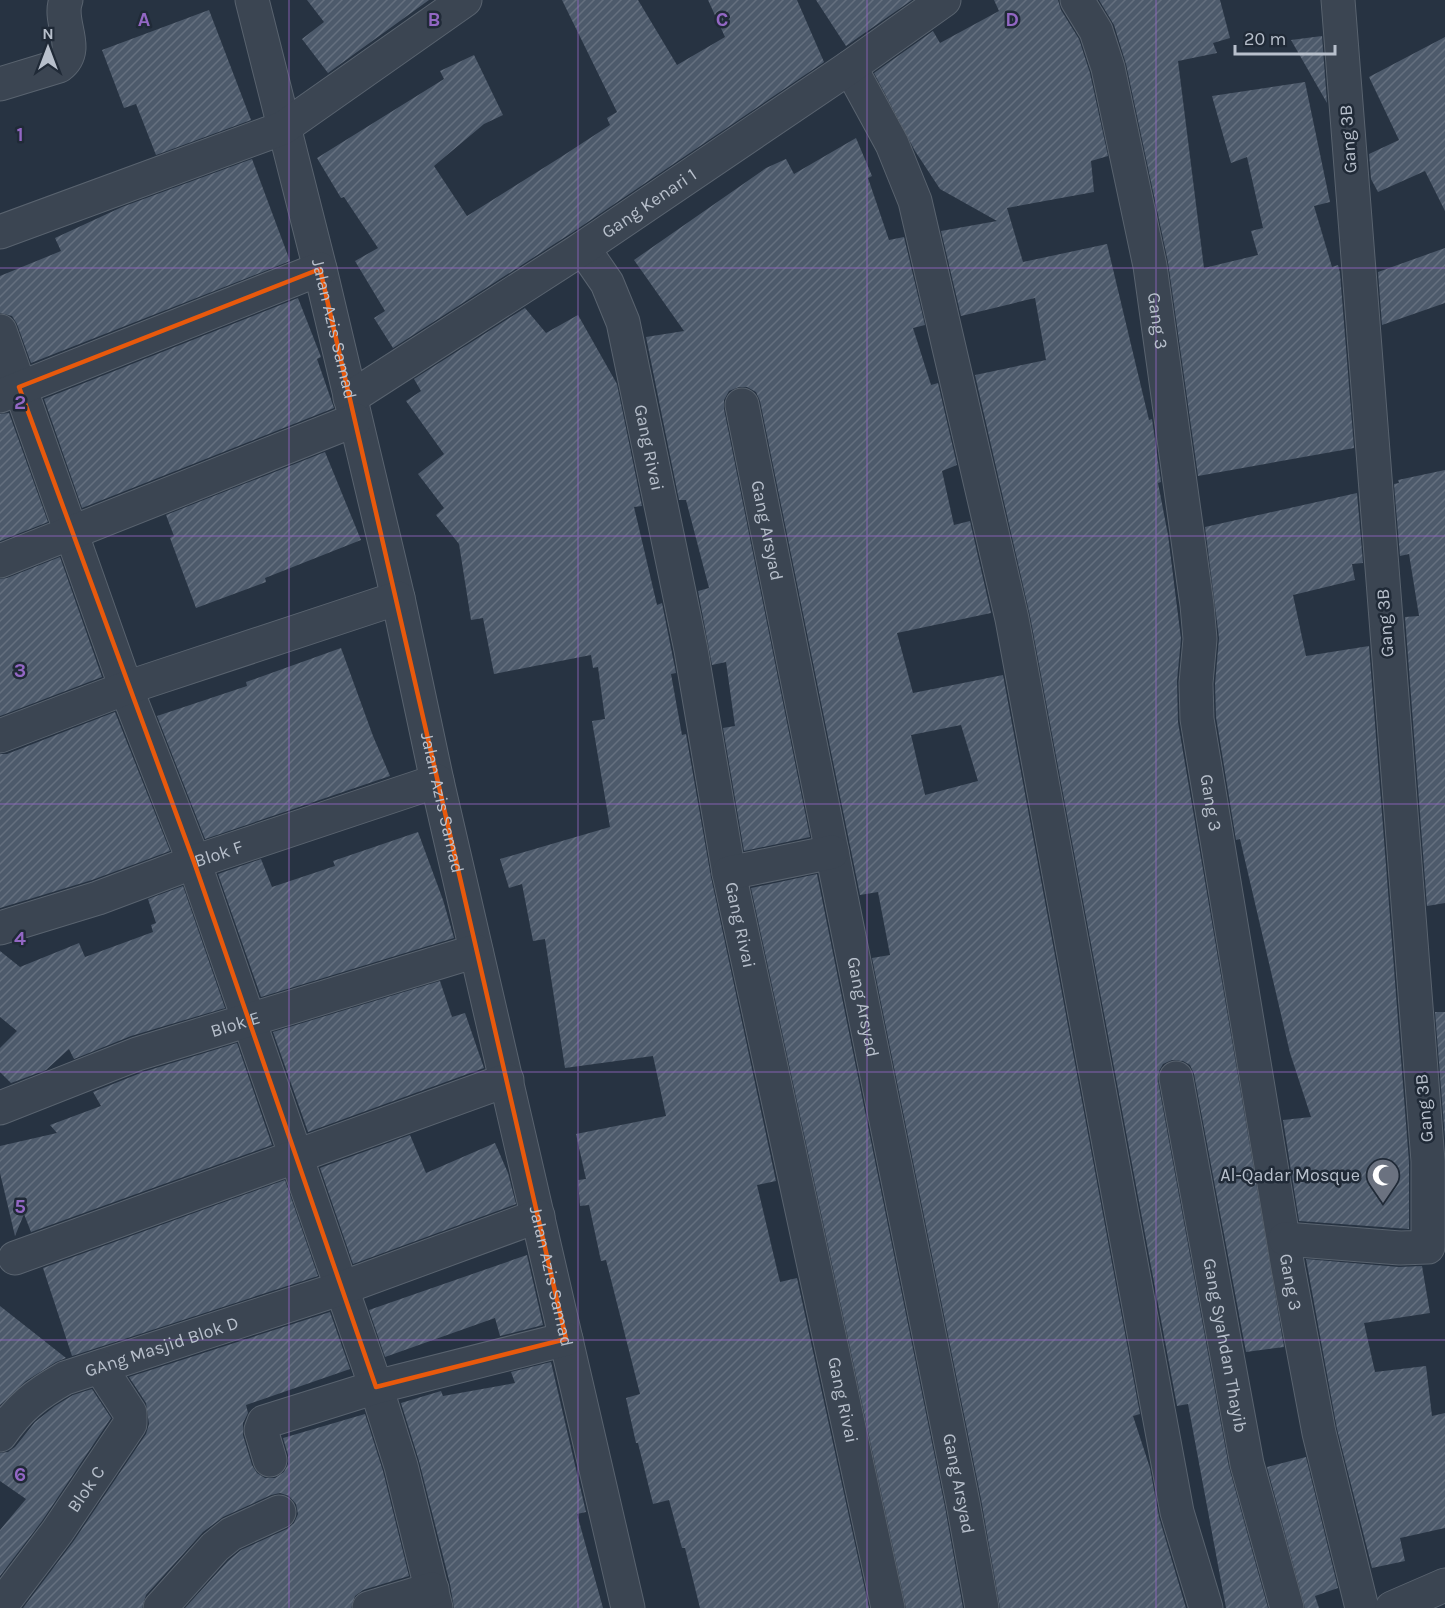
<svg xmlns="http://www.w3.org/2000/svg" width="1445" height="1608" font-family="Karla,sans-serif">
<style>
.building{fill:url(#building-hatch);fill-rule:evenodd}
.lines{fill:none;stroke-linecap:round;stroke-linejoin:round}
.minor-casing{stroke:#59636f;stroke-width:35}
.tertiary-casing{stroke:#59636f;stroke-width:35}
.minor{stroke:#3b4552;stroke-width:33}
.tertiary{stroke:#3b4552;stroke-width:33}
.marked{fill:none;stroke:#e8590c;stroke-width:4.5;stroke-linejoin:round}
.grid{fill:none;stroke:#9367c4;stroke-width:1.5;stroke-opacity:0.55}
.labels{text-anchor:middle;stroke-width:5;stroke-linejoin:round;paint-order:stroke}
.street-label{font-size:18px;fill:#b8c0cc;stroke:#202a37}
.poi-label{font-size:18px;fill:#b8c0cc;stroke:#202a37;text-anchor:end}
.grid-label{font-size:20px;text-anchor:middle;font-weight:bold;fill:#9367c4;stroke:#202a37;stroke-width:5;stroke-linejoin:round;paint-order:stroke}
</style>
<defs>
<pattern id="building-hatch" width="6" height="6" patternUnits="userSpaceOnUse" patternTransform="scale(1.5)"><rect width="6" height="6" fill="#4d5a6b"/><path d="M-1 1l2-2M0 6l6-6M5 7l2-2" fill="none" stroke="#65707f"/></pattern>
</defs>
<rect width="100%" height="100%" fill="#273342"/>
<!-- building -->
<path class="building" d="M307,0H429L328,73L302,39L324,22Z
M562,0H638L677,65L725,37L708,0H797L824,62L573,232L393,348L374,318L385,311L355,261L378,248L344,197L341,198L317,158L444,79L440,71L474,55L503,115L484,124L434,166L467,216L561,157L610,125L607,118L617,112Z
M816,0H912L846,46Z
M994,0H1058L1061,10L1079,39L1090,73L1108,156L1091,161L1094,192L1007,208L1023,262L1107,244L1149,420L1152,419L1161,482L1158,483L1168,535L1181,639L1177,681L1178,722L1284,1347L1246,1352L1194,1074L1190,1065L1183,1061L1172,1060L1163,1064L1159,1071L1158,1081L1229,1467L1268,1608H1226L1188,1404L1177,1406L1030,616L975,375L1046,360L1035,298L961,316L941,231L997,221L940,189L915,151L874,73L933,31L940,43L999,11Z
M1099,0H1220L1230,38L1213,43L1217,53L1178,61L1204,268L1258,255L1251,231L1263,228L1247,157L1231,163L1212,96L1305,82L1330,202L1314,206L1332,267L1338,265L1340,273L1354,448L1198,476L1168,262L1126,64L1114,25Z
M209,10L251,120L156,155L136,104L124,108L102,50Z
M1322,36L1327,103L1291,40Z
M1445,37V211L1425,171L1378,192L1371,179L1369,154L1399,140L1369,77Z
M856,138L872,176L868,178L889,240L904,237L925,325L913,328L931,385L938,383L957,465L942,471L954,525L970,521L991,613L897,633L913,693L1003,675L1140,1414L1133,1416L1150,1468L1159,1517L1186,1608H1000L981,1499L872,958L890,955L878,892L860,895L760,401L756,392L747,387H739L729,391L724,400V409L810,837L744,851L723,728L735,726L726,662L712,665L698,591L709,588L686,500H679L646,337L684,331L634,260L766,168L786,159L794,174ZM961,725L978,781L925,795L911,735Z
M252,159L290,261L31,363L17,324L12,316L0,313V276L61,251L55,238L122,207Z
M1445,248V303L1382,325L1378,272Z
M298,298L321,357L317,359L334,408L82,508L44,399Z
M525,308L546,333L578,315L617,384L642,506L634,507L657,605L662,603L676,673L671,674L682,735L686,734L711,877L776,1181L757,1185L780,1282L797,1278L869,1608H700L685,1548H682L669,1500L653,1504L638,1443H636L626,1398L640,1394L606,1260L601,1261L589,1205L580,1206L578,1180L586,1179L576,1134L666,1116L653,1056L565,1068L545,939L533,941L522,884L509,888L500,859L610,827L592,721L605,719L598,667L593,668L591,655L494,674L483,618L471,620L459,544L436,515L444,508L418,474L444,454L406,401L421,391L414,379Z
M9,413L48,522L0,541V414Z
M325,452L361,540L265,578L266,582L196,608L170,538L174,536L166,515Z
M1445,470V903L1427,906L1405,617L1419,616L1409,554L1400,556L1394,484L1399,483L1398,480Z
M1357,493L1363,563L1352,564L1355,580L1293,595L1306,656L1369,646L1409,1162V1229L1299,1221L1283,1120L1311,1117L1290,1053L1240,839L1236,840L1216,717L1215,684L1219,638L1205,527Z
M60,557L102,677L0,716V579L7,578Z
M341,648L373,736L390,776L205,839L157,716L247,686L246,682Z
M115,712L170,851L92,880L0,908V754H7Z
M418,832L443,900L454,938L261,997L218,874L261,859L272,887L335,866L333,861Z
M817,874L945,1507L963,1608H906L751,888Z
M183,886L225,1008L131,1036L74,1059L69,1049L46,1070L11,1083L0,1072V1048L17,1031L0,1017V951L20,967L79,943L85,957L153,932L151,925L156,923L148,899Z
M440,981L452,1017L465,1013L484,1068L308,1132L273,1032Z
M1435,1012H1445V1138Z
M237,1043L272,1145L31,1232L24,1214L15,1236L0,1173V1146L57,1133L50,1125L101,1106L93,1092L143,1072Z
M410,1135L426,1173L495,1143L508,1173L516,1204L353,1264L320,1168Z
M285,1180L318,1276L72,1356L43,1268Z
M527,1255L543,1325L500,1336L495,1318L385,1357L369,1310Z
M1306,1259L1399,1267L1422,1266L1430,1313L1364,1323L1375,1372L1426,1366L1432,1416L1445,1413V1528L1400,1538L1405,1561L1372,1568L1337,1429Z
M0,1306L66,1358L56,1362L26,1381L0,1405Z
M330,1312L350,1369L246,1405L248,1413L243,1423V1435L252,1465L257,1473L265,1478H275L284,1472L288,1464V1455L283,1438L365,1414L383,1471L409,1576L363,1590L355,1596L351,1608H185L228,1561L241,1550L287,1529L294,1523L298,1514L296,1504L289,1496L280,1493L271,1495L223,1517L203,1532L146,1595L142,1608H23L73,1542L146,1434L149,1424L146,1403L129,1377Z
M551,1362L586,1512L577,1514L603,1608H454L450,1584L419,1461L401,1403L441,1391L443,1396L515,1383L511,1372Z
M92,1389L111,1418L42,1521L0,1576V1530L26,1499L0,1481V1453L8,1452L15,1447L35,1422L55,1406L73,1395Z
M1306,1457L1338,1588L1315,1596L1319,1608H1305L1267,1467Z"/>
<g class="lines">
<defs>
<g id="minor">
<path id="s1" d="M252,0L320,269L398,598L437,781L628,1608"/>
<path id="s2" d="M1077,0L1096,31L1108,68L1150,266L1197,605L1200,639L1196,683L1197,719L1288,1268L1319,1433L1362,1608"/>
<path d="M850,67L892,144L915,201L1012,619L1177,1512L1206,1608"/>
<path d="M0,84L59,66C82,49 57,22 66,0"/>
<path d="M0,232L283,128L465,0"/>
<path id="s3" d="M583,248L607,283L623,322L691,650L729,873L888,1608"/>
<path d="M0,331L126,688L194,862L376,1387L401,1466L436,1608"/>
<path d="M0,396L320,269"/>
<path id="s4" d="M350,398L583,248L850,67L944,0"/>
<path id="s5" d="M742,405L963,1503L982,1608"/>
<path d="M0,561L355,420"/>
<path d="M0,736L126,688L398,598"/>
<path d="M729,873L832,852"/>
<path id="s6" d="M0,928L98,898L194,862L437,781"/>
<path id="s7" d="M1176,1078L1247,1464L1287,1608"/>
<path id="s8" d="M0,1108L137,1054L476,951"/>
<path d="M1285,1239L1400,1248L1428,1247V1161L1338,0"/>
<path d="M15,1258L507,1080"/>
<path id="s9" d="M0,1435C20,1407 35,1395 65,1378L342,1288L538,1216"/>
<path d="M270,1460L261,1430L264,1422L376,1387L566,1339"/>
<path id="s10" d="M0,1607L57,1532L130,1424V1413L100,1367"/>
<path d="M160,1608L215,1547L231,1534L279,1512"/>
<path d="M369,1608L432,1589"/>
</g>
<path id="tertiary" d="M1392,1608L1445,1585"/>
</defs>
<!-- minor casing -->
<use href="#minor" class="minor-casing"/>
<!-- tertiary casing -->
<use href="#tertiary" class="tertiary-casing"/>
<!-- minor -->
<use href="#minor" class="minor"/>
<!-- tertiary -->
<use href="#tertiary" class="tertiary"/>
</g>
<!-- marked area -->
<path class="marked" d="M320,269L566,1339L376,1387L194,862L19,387Z"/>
<!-- grid -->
<path class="grid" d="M289,0V1608M578,0V1608M867,0V1608M1156,0V1608M0,268H1445M0,536H1445M0,804H1445M0,1072H1445M0,1340H1445"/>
<!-- icons -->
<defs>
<symbol id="mosque-pin" viewBox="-11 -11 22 30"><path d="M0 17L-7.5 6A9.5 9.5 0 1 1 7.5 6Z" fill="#6b7280" stroke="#202a37"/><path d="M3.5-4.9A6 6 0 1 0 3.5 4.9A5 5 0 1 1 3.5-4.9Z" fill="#fff"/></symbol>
</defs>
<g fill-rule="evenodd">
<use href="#mosque-pin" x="1364" y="1156" width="38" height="52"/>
</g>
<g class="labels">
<!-- street labels -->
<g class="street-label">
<text transform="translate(1348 139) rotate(-94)" y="6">Gang 3B</text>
<text dy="6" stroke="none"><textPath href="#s4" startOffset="357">Gang Kenari 1</textPath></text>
<text dy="6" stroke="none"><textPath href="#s2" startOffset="333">Gang 3</textPath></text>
<text dy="6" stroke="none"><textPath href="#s1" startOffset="339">Jalan Azis Samad</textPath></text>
<text dy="6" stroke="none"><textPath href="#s3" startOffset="213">Gang Rivai</textPath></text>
<text dy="6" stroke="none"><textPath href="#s5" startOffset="128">Gang Arsyad</textPath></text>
<text transform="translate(1385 623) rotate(-94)" y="6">Gang 3B</text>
<text dy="6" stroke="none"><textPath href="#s1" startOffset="825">Jalan Azis Samad</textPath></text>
<text dy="6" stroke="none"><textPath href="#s2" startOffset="819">Gang 3</textPath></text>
<text dy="6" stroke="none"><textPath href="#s6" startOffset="231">Blok F</textPath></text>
<text dy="6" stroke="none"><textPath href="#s3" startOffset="699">Gang Rivai</textPath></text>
<text dy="6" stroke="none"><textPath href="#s5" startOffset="614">Gang Arsyad</textPath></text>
<text dy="6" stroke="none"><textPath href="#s8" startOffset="250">Blok E</textPath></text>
<text transform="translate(1424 1108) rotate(-95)" y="6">Gang 3B</text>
<text dy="6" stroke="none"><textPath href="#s1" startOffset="1311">Jalan Azis Samad</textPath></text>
<text dy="6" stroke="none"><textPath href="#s2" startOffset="1305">Gang 3</textPath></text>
<text dy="6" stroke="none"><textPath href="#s7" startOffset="272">Gang Syahdan Thayib</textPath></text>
<text dy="6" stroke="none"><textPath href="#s9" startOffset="189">GAng Masjid Blok D</textPath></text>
<text dy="6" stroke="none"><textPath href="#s3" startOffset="1185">Gang Rivai</textPath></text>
<text dy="6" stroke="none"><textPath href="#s5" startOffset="1100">Gang Arsyad</textPath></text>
<text dy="6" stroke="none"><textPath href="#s10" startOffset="146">Blok C</textPath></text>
</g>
<!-- poi labels -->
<g class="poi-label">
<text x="1360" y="1181">Al-Qadar Mosque</text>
</g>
</g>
<g class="grid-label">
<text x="144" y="26">A</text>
<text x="434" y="26">B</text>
<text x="722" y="26">C</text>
<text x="1012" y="26">D</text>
<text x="20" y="141">1</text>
<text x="20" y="409">2</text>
<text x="20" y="677">3</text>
<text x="20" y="945">4</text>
<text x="20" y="1213">5</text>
<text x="20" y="1481">6</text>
</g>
<!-- north arrow -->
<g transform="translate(48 48)" stroke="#202a37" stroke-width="4.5" paint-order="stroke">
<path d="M0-4.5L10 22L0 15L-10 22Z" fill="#b8c0cc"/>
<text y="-9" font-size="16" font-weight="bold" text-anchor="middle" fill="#b8c0cc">N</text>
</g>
<!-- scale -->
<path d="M1235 45v9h100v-9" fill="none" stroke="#b8c0cc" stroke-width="3"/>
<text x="1244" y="45" font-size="18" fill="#b8c0cc" stroke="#202a37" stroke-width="4.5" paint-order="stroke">20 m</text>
</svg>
